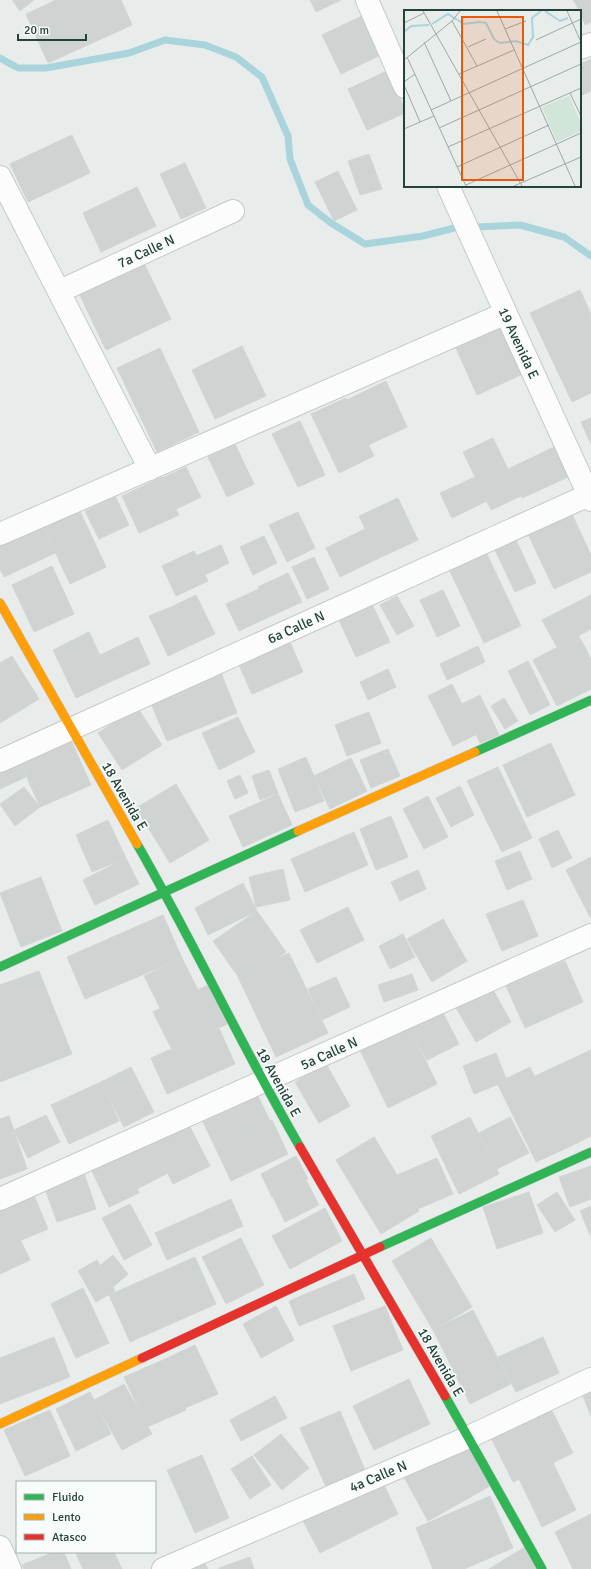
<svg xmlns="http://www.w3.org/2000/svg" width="591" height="1569" font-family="Signika,sans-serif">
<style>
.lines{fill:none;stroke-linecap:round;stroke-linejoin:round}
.stream{stroke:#a9d4db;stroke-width:7}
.building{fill:#cfd4d2;stroke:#d1d6d4}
.street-casing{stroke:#c5cac8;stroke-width:24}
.fast-casing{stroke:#c3cbc8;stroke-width:10}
.slow-casing{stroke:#c3cbc8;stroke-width:10}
.jam-casing{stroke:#c3cbc8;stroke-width:10}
.street{stroke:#fcfcfc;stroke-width:22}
.fast{stroke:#30b455;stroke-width:9}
.slow{stroke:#ff9f0a;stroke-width:9}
.jam{stroke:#e5322d;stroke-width:9}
.labels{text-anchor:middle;stroke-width:3.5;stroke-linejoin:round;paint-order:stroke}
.street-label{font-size:14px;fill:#24423a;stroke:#f7fbf9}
.inset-river{fill:none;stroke:#a9d4db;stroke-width:2}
.inset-road{fill:none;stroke:#9aa9a4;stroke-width:1}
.view{fill:#e8590c;fill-opacity:0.15;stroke:#e8590c;stroke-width:2}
.inset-edge{fill:none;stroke:#24423a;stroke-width:2}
</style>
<rect width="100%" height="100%" fill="#e8edeb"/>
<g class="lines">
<!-- stream -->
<path class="stream" d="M0,58L18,68H46L129,53L165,40L205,45L236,57L262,77L288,136L290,159L308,205L331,223L365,244L423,236L454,228L520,225L564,237L591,256"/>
</g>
<!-- building -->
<path class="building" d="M12,0H34L20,11Z
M56,0H121L132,25L48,63L26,14Z
M310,0H341L316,12Z
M573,0H591V22L585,25L580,11Z
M364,15L383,54L341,74L322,35Z
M591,59V91L580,96V64Z
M387,71L405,109V113L367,130L348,89Z
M72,135L90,173L28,202L10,164Z
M369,154L382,189L360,195L348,161Z
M185,163L206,208L181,219L160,174Z
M338,171L357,210L334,221L315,182Z
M137,187L156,226L101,252L83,213Z
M143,261L171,319L106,350L78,291Z
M580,290L591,314V393L572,402L530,313Z
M501,327L523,374L477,395L456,348Z
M242,346L266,396L215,419L192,370Z
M160,348L199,432L157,452L117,368Z
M386,381L407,427L368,445L347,400Z
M346,398L374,456L339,473L311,414Z
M591,418V444L581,422Z
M300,421L325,475L298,487L272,434Z
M493,438L521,496L491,510L463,452Z
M235,444L254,484L227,497L208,457Z
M554,447L568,477L522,498L508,469Z
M186,467L201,497L176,509L162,478Z
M162,477L179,515L139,533L122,496Z
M475,477L487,501L452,518L440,493Z
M115,496L129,525L99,539L85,511Z
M398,498L418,540L379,558L359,516Z
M79,509L106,567L70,584L43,526Z
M298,512L315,548L287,562L269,525Z
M571,512L591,555V572L554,589L527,532Z
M42,526L55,553L4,577L0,569V545Z
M365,529L379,558L340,577L326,548Z
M264,536L277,563L253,575L240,547Z
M516,540L536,583L515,592L495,550Z
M221,545L229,563L205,575L196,556Z
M194,551L208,581L176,596L162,566Z
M486,552L521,626L484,643L449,569Z
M314,557L329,589L307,599L292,567Z
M52,566L74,614L34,632L12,585Z
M288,573L302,602L271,616L258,587Z
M259,589L271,616L239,631L226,604Z
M443,590L460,626L437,637L420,600Z
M196,595L215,634L189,646L171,607Z
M591,595V629L557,647L542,620Z
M397,596L414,626L397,635L380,605Z
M372,604L390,642L356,657L339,620Z
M171,607L189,646L168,656L149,616Z
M89,632L112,681L76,698L53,650Z
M579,636L591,659V689L557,706L533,660Z
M138,637L150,664L112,681L100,655Z
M289,640L303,672L252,694L238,663Z
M478,646L485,662L447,680L440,664Z
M12,656L39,699L0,723V663Z
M528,661L550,705L530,715L508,671Z
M388,669L396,687L368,700L360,682Z
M220,670L237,713L167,741L149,699Z
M452,684L477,734L453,746L428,696Z
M480,695L499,735L480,743L462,704Z
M504,698L518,721L505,729L491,706Z
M137,707L162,745L122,770L98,733Z
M369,712L381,743L347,756L335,725Z
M238,717L255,752L219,770L202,733Z
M71,740L91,785L40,807L20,762Z
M551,743L575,795L527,817L503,765Z
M388,749L400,776L371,788L360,760Z
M306,757L324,801L295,812L278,769Z
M351,758L367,791L330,809L314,776Z
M20,762L26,777L0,789V769Z
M498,767L532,838L502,852L467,781Z
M269,770L278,793L260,800L252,776Z
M240,775L248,793L235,799L227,781Z
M176,784L209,840L170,863L136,808Z
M460,786L474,815L451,827L436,798Z
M24,787L40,807L15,826L0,804Z
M278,794L292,825L243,847L229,816Z
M428,796L448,837L424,849L403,809Z
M391,816L408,857L376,870L360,829Z
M108,820L126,858L92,872L76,835Z
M558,830L572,858L552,868L539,839Z
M354,832L368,865L305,892L291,859Z
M520,851L532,879L507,890L495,861Z
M591,857V917H590L566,870Z
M126,858L139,884L95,905L83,880Z
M283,869L290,900L256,907L249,877Z
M418,870L426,889L400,901L391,882Z
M41,877L62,931L21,947L0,893Z
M243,883L257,911L208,935L195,908Z
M523,900L538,936L502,951L486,914Z
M348,907L364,940L317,963L300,930Z
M257,911L286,952L242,982L213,941Z
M163,915L182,958L85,999L67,957Z
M443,919L467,961L432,982L407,939Z
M403,934L415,957L390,969L379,946Z
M289,953L328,1033L276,1057L238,977Z
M182,958L198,990L160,1008L144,976Z
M565,961L583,1002L525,1028L506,986Z
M39,971L72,1054L0,1082V985Z
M412,974L418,990L384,1002L378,985Z
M336,977L350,1007L322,1020L308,989Z
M208,985L227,1024L172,1050L153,1012Z
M492,988L511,1022L476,1042L456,1008Z
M441,1009L459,1044L427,1060L409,1026Z
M409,1026L437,1084L388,1108L360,1050Z
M219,1028L235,1064L167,1094L151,1058Z
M591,1050V1136L569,1147L535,1076Z
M496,1053L507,1081L474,1094L463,1066Z
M326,1064L350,1106L319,1123L295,1082Z
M131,1067L154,1112L124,1127L101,1082Z
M530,1067L569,1147L536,1162L497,1083Z
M101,1082L119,1121L69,1144L51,1105Z
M258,1096L270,1121L215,1147L203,1122Z
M46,1115L60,1142L28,1158L14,1130Z
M9,1116L27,1169L0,1179V1119Z
M470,1117L499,1174L459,1194L431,1136Z
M510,1117L529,1153L497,1169L479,1133Z
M272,1120L288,1154L231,1181L215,1147Z
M189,1125L210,1166L173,1184L153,1143Z
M374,1137L419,1211L381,1234L336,1160Z
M150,1138L168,1173L137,1189L120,1153Z
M120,1153L139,1193L109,1207L90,1167Z
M296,1156L308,1179L272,1197L261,1174Z
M437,1158L453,1194L413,1211L397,1175Z
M591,1166V1199L570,1207L559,1177Z
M84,1173L96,1209L57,1222L44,1186Z
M306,1180L319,1205L285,1222L273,1197Z
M529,1192L543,1233L497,1249L483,1207Z
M557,1192L575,1220L555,1232L537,1205Z
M33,1193L48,1229L19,1241L4,1206Z
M231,1199L243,1226L167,1260L155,1233Z
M130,1204L152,1245L124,1260L102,1218Z
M4,1206L30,1260L0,1274V1207Z
M591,1206V1237L580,1211Z
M325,1208L342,1241L290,1269L272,1236Z
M241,1238L264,1285L226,1304L202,1257Z
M431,1238L472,1307L433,1330L392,1261Z
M113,1255L128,1274L113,1287L97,1268Z
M195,1257L216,1304L130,1342L109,1295Z
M97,1260L115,1291L96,1302L78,1271Z
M354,1274L365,1299L299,1326L289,1301Z
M83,1288L109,1343L76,1358L51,1304Z
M276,1306L294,1340L261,1358L243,1324Z
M385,1306L403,1350L351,1371L333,1326Z
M473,1310L511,1384L470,1404L433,1330Z
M54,1337L70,1377L0,1404V1358Z
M543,1337L559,1373L516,1392L498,1357Z
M195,1345L218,1394L185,1408L163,1360Z
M163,1360L186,1410L147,1427L124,1377Z
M409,1379L430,1424L374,1450L353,1406Z
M124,1384L152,1434L122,1450L94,1400Z
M591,1387V1416L581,1391Z
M90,1392L111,1434L76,1451L56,1409Z
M275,1396L287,1418L241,1441L230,1420Z
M550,1407L573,1453L513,1482L490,1436Z
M50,1410L70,1456L25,1476L4,1430Z
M340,1411L365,1470L326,1487L300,1428Z
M281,1434L309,1468L282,1490L254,1455Z
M466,1443L490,1486L428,1521L404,1477Z
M202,1455L229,1518L195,1533L167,1470Z
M252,1456L271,1485L250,1499L231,1469Z
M553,1463L576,1510L542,1527L519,1479Z
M382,1481L398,1514L320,1553L303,1521Z
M490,1496L513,1548L464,1569H433L416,1528Z
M591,1514V1569H573L555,1532Z
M525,1547L538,1569H489Z
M54,1552H64L71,1569H24L22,1565Z
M75,1552H114L122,1569H83Z
M201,1557L208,1569H181Z
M250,1557L254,1569H219V1568Z"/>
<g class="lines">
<defs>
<path id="street" d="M367,0L405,87
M580,48L591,44
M0,177L150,469
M448,186L591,500
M60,291L233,211
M0,534L506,313
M0,761L591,494
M0,1199L591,935
M0,1547L10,1569
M163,1569L469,1437L591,1379"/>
<path id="fast" d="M475,752L591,700
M137,844C194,943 242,1047 300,1147
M0,967L298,831
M380,1247L591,1152
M445,1396L542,1569"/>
<path id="slow" d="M0,603L137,844
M298,831L475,752
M0,1424L142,1358"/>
<path id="jam" d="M300,1147L445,1396
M142,1358L380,1247"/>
</defs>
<!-- street casing -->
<use href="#street" class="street-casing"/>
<!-- fast casing -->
<use href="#fast" class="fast-casing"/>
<!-- slow casing -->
<use href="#slow" class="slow-casing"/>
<!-- jam casing -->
<use href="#jam" class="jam-casing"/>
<!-- street -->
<use href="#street" class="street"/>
<!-- fast -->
<use href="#fast" class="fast"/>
<!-- slow -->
<use href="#slow" class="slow"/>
<!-- jam -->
<use href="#jam" class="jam"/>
</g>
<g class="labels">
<!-- street labels -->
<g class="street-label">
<text transform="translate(146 251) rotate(-25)" y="5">7a Calle N</text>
<text transform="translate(519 343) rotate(65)" y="5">19 Avenida E</text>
<text transform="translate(296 627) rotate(-24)" y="5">6a Calle N</text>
<text transform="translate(125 796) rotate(60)" y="5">18 Avenida E</text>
<text transform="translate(329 1053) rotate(-24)" y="5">5a Calle N</text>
<text transform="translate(279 1082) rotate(61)" y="5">18 Avenida E</text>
<text transform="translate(441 1362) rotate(60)" y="5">18 Avenida E</text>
<text transform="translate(378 1476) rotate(-23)" y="5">4a Calle N</text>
</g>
</g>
<!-- overview -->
<g transform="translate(404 10)">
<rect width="177" height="177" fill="#e8edeb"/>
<path d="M165,86L177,113V121L153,132L138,97Z" fill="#d1e6d8"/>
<path class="inset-river" d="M141,1L156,11L164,8M28,14L44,4L60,14L75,12L82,13L90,29L96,33L112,31L124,35L129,27L128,8L137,1M0,22L7,16L25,15"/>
<path class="inset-road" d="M19,1L118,176M93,1L171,176M163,1L177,32M48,11L73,56M0,13L20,3M101,19L122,11M132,30L177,9M20,32L47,91M64,37L82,29M3,47L62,176M0,50L48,11L56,1M55,64L110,40M0,72L11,64M0,75L16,112M166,83L177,106M27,100L177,32M35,118L177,54M0,119L30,106M44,137L177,78M53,157L145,115M62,175L177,123M110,176L177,147"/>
<path class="view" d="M58,7H119V170H58Z"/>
<rect width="177" height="177" class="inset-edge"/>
</g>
<!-- legend -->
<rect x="16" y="1481" width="140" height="72" fill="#f7fbf9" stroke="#a3b1ad"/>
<rect x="24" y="1494" width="20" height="6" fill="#30b455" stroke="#a3b1ad"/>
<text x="52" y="1501" font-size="12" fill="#24423a">Fluido</text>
<rect x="24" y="1514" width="20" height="6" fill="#ff9f0a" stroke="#a3b1ad"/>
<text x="52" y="1521" font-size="12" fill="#24423a">Lento</text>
<rect x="24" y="1534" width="20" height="6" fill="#e5322d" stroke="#a3b1ad"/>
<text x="52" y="1541" font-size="12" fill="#24423a">Atasco</text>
<!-- scale -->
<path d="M18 34v6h68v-6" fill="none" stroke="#24423a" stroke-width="2"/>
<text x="24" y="34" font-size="12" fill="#24423a" stroke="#f7fbf9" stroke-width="3" paint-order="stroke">20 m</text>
</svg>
